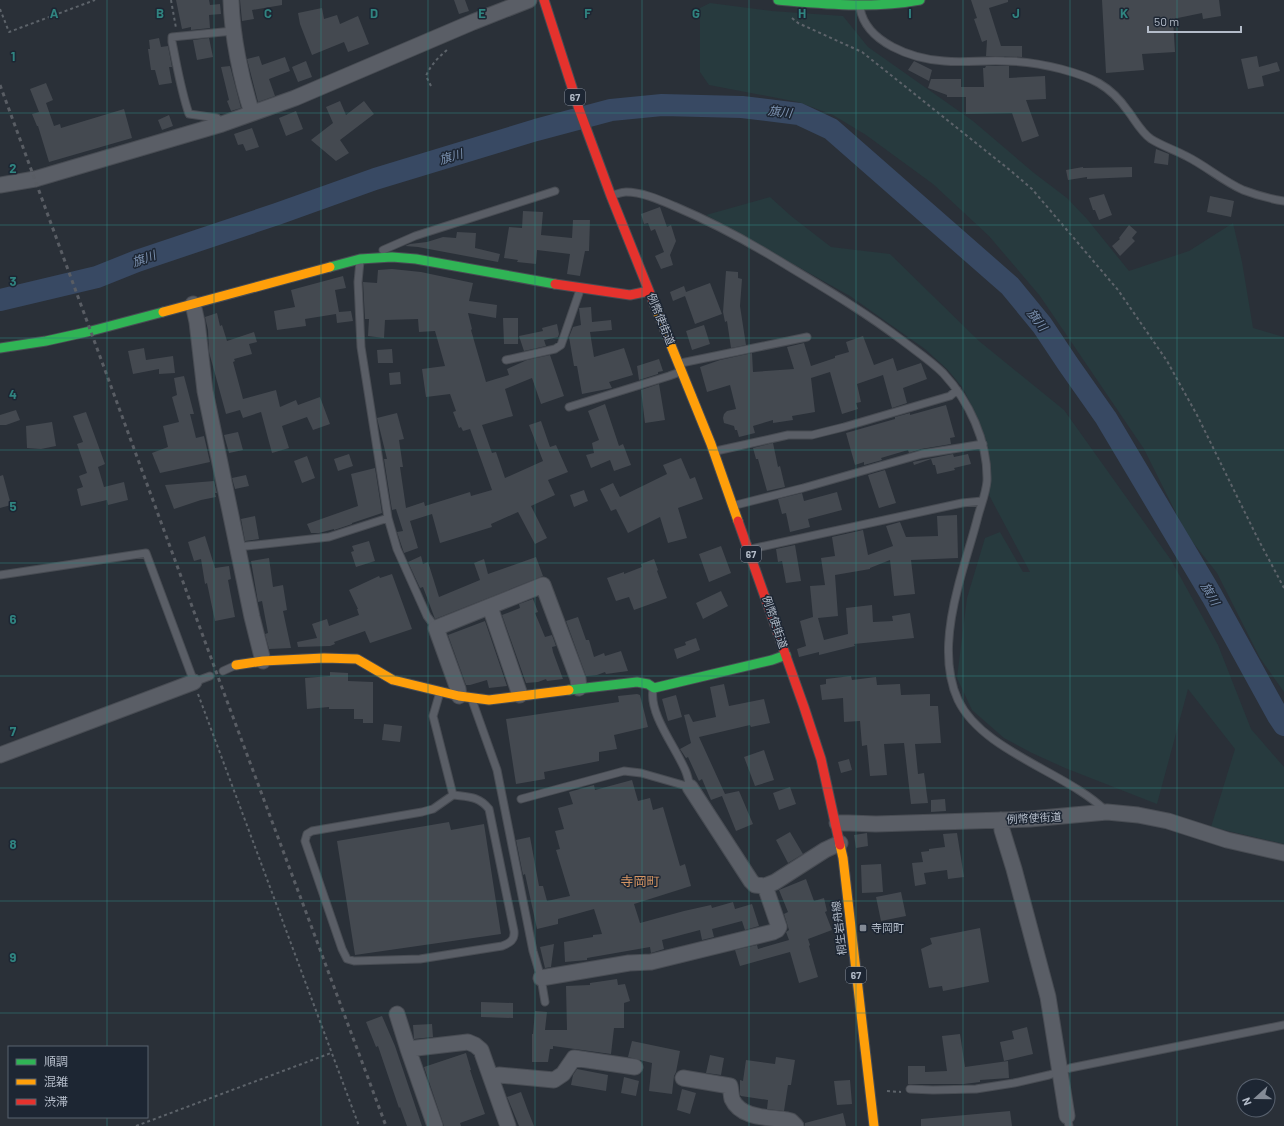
<svg xmlns="http://www.w3.org/2000/svg" width="1284" height="1126" font-family="Barlow,'Noto Sans JP',sans-serif">
<style>
.green{fill:#273a3e}
.lines{fill:none;stroke-linecap:round;stroke-linejoin:round}
.river{stroke:#384963;stroke-width:22}
.building{fill:#444950}
.lane-casing{stroke:#484c53;stroke-width:9}
.street-casing{stroke:#484c53;stroke-width:17}
.fast-casing{stroke:#484c53;stroke-width:11}
.slow-casing{stroke:#484c53;stroke-width:11}
.jam-casing{stroke:#484c53;stroke-width:11}
.path{stroke:#5d636a;stroke-width:2;stroke-dasharray:3 3;stroke-linecap:butt}
.lane{stroke:#5a5e66;stroke-width:7}
.street{stroke:#5a5e66;stroke-width:15}
.fast{stroke:#30b455;stroke-width:9}
.slow{stroke:#ff9f0a;stroke-width:9}
.jam{stroke:#e5322d;stroke-width:9}
.rail{stroke:#595d64;stroke-width:3;stroke-dasharray:4 4;stroke-linecap:butt}
.grid{fill:none;stroke:#308480;stroke-width:1;stroke-opacity:0.55}
.poi-dot{fill:#848b96;stroke:#1d2633;stroke-width:1.5}
.labels{text-anchor:middle;stroke-width:3;stroke-linejoin:round;paint-order:stroke}
.shield{fill:#1d2633;stroke:#878f9c;stroke-width:1}
.shield-label{font-size:10px;font-weight:bold;fill:#b4bcc9}
.street-label{font-size:11px;fill:#b4bcc9;stroke:#1d2633}
.poi-label{font-size:11px;fill:#b4bcc9;stroke:#1d2633;text-anchor:start}
.water-label{font-size:12px;font-style:italic;fill:#7c92b1;stroke:#1d2633}
.quarter-label{font-size:13px;fill:#d59563;stroke:#1d2633}
.grid-label{font-size:13px;text-anchor:middle;font-weight:bold;fill:#308480;stroke:#1d2633;stroke-width:3;stroke-linejoin:round;paint-order:stroke}
</style>
<rect width="100%" height="100%" fill="#2a3038"/>
<!-- green -->
<path class="green" d="M710,3L772,11L843,16L868,47L973,121L1034,173L1067,198L1087,219L1129,271L1189,251L1233,223L1242,262L1253,328L1284,337V692L1260,658L1217,573L1187,535L1144,449L1040,296L989,236L933,184L866,135L833,115L798,102L709,85L700,72V8Z
M770,197L791,216L831,247L890,254L979,341L1064,410L1171,560L1218,645L1251,729L1284,767V844L1211,827L1235,749L1188,689L1157,804L1065,768L1032,753L1004,738L972,710L957,678L967,598L985,538L1000,532L1023,572H1030L989,495L991,465L982,429L963,388L947,369L925,349L850,296L706,215Z"/>
<g class="lines">
<!-- river -->
<path class="river" d="M0,300L97,277L137,261L277,214L375,179L536,130L611,110L662,105L742,107L799,114L831,129L1010,286L1042,325L1068,364L1106,418L1212,596L1278,716L1284,725"/>
</g>
<!-- building -->
<path class="building" d="M176,0H209L210,5L220,4L221,14L209,15L210,28L191,30V27L182,29Z
M240,0H282V5L252,10L254,19L242,21Z
M454,0H465L469,11L459,14Z
M971,0H1008V2L989,8L1001,46H1022V57L986,56L987,40L982,42L974,19L977,18Z
M1102,0H1219L1221,16L1203,19L1202,13L1173,19L1175,52L1142,54L1144,70L1106,73Z
M322,8L324,19L337,15L340,24L358,16L369,44L348,52L344,42L312,55L300,24L298,13Z
M159,38L161,47L168,46L172,67H169L172,83L159,85L155,70H151L148,49H150L149,40Z
M209,38L213,57L197,60L193,40Z
M259,56L262,65L285,57L290,71L269,79L275,96L258,102L247,59Z
M1257,56L1259,67L1277,62L1280,71L1262,76L1264,86L1248,89L1241,59Z
M306,61L312,77L298,82L292,67Z
M914,61L932,70L929,81L908,70Z
M230,66L241,108L231,111L227,101L229,100L221,67Z
M986,66H1009V78L1045,76L1046,99L1026,100L1039,136L1022,142L1012,113L966,114V97H947V95L928,88L931,79H961V87H984L983,68H985Z
M46,83L53,100L46,103L54,126L60,124L61,128L124,109L132,138L49,162L38,126H37L32,114L39,112L30,89Z
M340,101L346,115L364,101L374,114L340,140L349,153L336,161L311,140L333,123L326,107Z
M296,111L303,129L286,136L279,118Z
M169,115L173,126L162,130L158,120Z
M252,128L259,147L246,151L243,144L238,145L234,134Z
M1156,149L1169,154L1168,165L1154,163Z
M1083,167V168L1132,167V177L1087,179V177L1068,180L1066,170Z
M1104,194L1112,215L1099,220L1095,210H1093L1089,198Z
M1210,196L1234,201L1231,217L1207,212Z
M660,207L667,227L671,225L676,241L670,255L673,265L661,269L655,256L664,252L655,229L651,231L648,223L644,224L641,214Z
M523,211L543,212L541,235L572,238L573,220H590L589,251H585L580,276L567,274L570,254L537,250L536,264L517,262L518,260L504,258L509,227L522,228Z
M1129,225L1137,232L1132,238L1135,241L1120,256L1112,246L1120,239L1119,238Z
M457,232L476,233L475,248L500,254L498,262L418,247L405,246L410,244L427,242L443,237L456,238Z
M392,269L421,272L473,283L469,301L497,305L496,318L468,313L472,329L471,330L486,382L509,375L507,369L527,360L550,355L564,396L541,404L532,378L505,389L513,416L482,425L492,453L496,452L505,478L543,461L529,425L541,421L550,447L556,445L568,472L548,480L555,495L531,506L547,538L535,544L518,512L491,524L492,527L440,543L432,514L410,521L418,548L404,553L397,532L403,531L396,509L392,510L384,459H387L377,418L397,413L404,439L399,440L403,467H400L406,508L424,502L425,506L470,492L471,496L492,490L470,429L463,431L461,427L459,428L453,412L456,411L450,394L426,397L422,369L445,366L435,331L419,332L418,319L385,320L384,338L368,336L369,319H365L363,282L377,283L378,270Z
M726,271L738,272V278L742,279L740,306L746,345L731,348L727,321L725,322L723,312Z
M343,276L346,288L335,290L339,312L351,311L353,321L337,323L336,314L305,319L306,326L277,330L274,311L295,307L291,290Z
M710,283L722,314L695,324L685,296L673,301L670,292L684,286L686,292Z
M591,307L592,322L611,320L612,330L590,332L594,357L624,348L633,375L609,382L612,388L582,394L577,366H574L569,337L573,327L581,325L579,308Z
M217,313L220,326L222,325L227,341L254,332L257,342L249,344L252,354L234,359L235,361L233,362L243,399L276,390L280,407L296,400L298,405L320,397L330,424L313,430L307,417L282,426L289,448L272,453L261,412L243,418L240,410L226,414L209,352L208,330L205,317Z
M503,318H518V344H504Z
M557,324L559,334L558,337L544,340L546,346L524,351L519,336L543,331L542,328Z
M704,325L710,344L692,350L686,331Z
M863,336L874,365L893,358L897,371L921,363L927,379L903,388L907,403L892,408L883,375L857,384L861,402L856,403L858,409L842,414L830,372L811,378L815,412L792,416L793,420L773,423V420L753,426L755,433L739,437L737,430H735L734,426L724,423L723,418L724,414L727,411L736,409L730,385L707,392L700,367L720,360L752,353L753,372L794,369L787,347L804,343L811,366L835,358V356L849,352L846,342Z
M144,348L146,360L173,356L175,373L159,374V369L133,374L128,351Z
M392,349L393,363H378L377,350Z
M659,359L663,371L658,372V374L639,380L637,366Z
M400,372L401,384L390,385L389,373Z
M184,376L194,414H190L196,438L204,436L210,462L160,473L152,453L168,447L163,426L179,422L172,397L177,395L174,378Z
M659,384L665,420L645,423L641,390Z
M605,404L619,446L623,444L631,465L614,471L610,460L591,468L586,455L594,453L592,443L599,440L588,411Z
M946,405L955,437L950,438L951,444L921,449L909,453L908,450L881,458L882,460L864,465V462L855,465L846,433L895,419V417L910,413V415Z
M16,410L20,420L6,425H0V415Z
M86,412L105,464L98,467L104,487L124,482L128,500L108,505L107,500L81,506L77,489L83,487L79,476L87,473L77,444L83,442L73,416Z
M52,422L56,446L41,449L27,448L26,426Z
M238,432L243,450L229,453L224,435Z
M773,443L778,467L780,466L785,487L767,491L758,459H756L753,448Z
M349,454L353,466L338,471L334,459Z
M953,454L954,457L968,454L971,464L954,468L955,470L937,474L935,465H933L931,459L914,465L913,462Z
M307,456L315,478L302,483L294,461Z
M681,458L690,479L695,477L703,499L678,508L687,538L668,543L660,517L628,533L616,509L611,511L600,489L613,483L620,497L667,474L663,465Z
M375,468L382,513L352,523V524L334,530V529L319,533H311L307,524L358,506L351,474Z
M885,470L896,503L879,508L868,475Z
M3,475L11,505L0,508V476Z
M246,475L249,486L235,489L232,478Z
M214,481L217,493H215L216,497L201,500L174,509L165,485Z
M584,490L588,501L574,507L570,495Z
M837,492L842,510L808,519L810,527L790,532L786,513L782,514L778,499L802,493L804,501Z
M957,515L958,558L911,560L915,594L894,596L890,560L870,568V569L835,575L838,616L818,618L824,640L848,634L846,608L872,605L873,622L893,621L892,616L910,613L914,638L854,644L855,646L819,655V652L799,657L797,649L806,646L800,621L813,617L810,586L825,585L821,558L835,556L832,537L863,530L868,555L893,546L886,526L900,522L906,537L938,536L937,516Z
M255,516L259,539L245,541L241,519Z
M205,536L215,568L229,566L231,579L228,580L235,617L215,621L207,583L205,584L201,559L194,561L188,542Z
M369,541L375,561L356,567L351,552L354,551L352,546Z
M795,545L801,581L786,583L782,561L778,562L776,549Z
M721,546L731,573L709,582L699,554Z
M421,556L423,564L428,562L439,597L480,580L474,563L484,559L488,574L536,557L543,576L435,619L423,587L420,588L408,562Z
M269,558L273,587L283,585L287,610L283,611L291,648L269,649L265,634L268,633L262,601L258,602L251,561Z
M654,559L658,570L657,571L667,598L634,610L629,597L616,601L607,578L624,572V574L642,567L641,564Z
M392,574L412,629L370,643L365,631L334,642L335,644L330,646L298,647L297,642L317,638L312,624L327,619L329,626L359,615L357,609H358L349,590L379,576L380,578Z
M721,591L728,606L703,619L696,603Z
M533,599L538,612L535,613L545,637L552,635L556,646L552,647L553,652L563,679L547,681L546,679L538,682L526,683L502,615L520,608L519,604Z
M578,617L586,640H589L594,657L604,653L605,656L621,651L628,671L606,674L605,672L597,675L586,676L566,621Z
M485,621L507,686L489,688L487,680L470,685H466L448,635Z
M696,638L700,650L677,659L674,649L686,645L685,642Z
M330,672L348,673V681L373,682V723H363V719H354V709H329V707L307,709L305,678L330,676Z
M851,676L852,680L876,677L877,685L900,684L901,695L930,694V706H938L941,743L915,744L918,774L924,773L928,803L911,804L904,743L884,744L887,775L870,776L867,745L862,746L860,721L844,722L843,698L822,700L820,685L826,684V679Z
M724,684L729,706L764,699L770,723L751,727L750,725L699,737L725,794L739,791L753,824L736,831L722,796L711,800L702,779L699,781L688,757L686,758L680,749L691,743L684,715L689,714L693,722L716,717L710,687Z
M637,694L640,695L648,727L614,735L617,749L599,752V761L544,772L545,779L516,784L506,719L619,702L618,696Z
M676,695L682,717L668,721L662,699Z
M384,724L402,726L400,742L382,740Z
M764,750L774,780L755,786L744,757Z
M849,759L852,770L841,773L838,762Z
M632,780L638,801L650,798L653,810L663,807L680,866L685,864L691,886L634,904L640,923L684,911L711,905L712,908L733,902L735,909L752,904L759,926L745,930L742,921L712,929L714,937L702,940L700,930L662,940L664,949L651,953L650,947L587,958V960L565,962L564,942L593,937V935L602,934L594,909L558,919V924L537,929L525,874L523,875L516,840L530,837L539,886H543L547,901L570,896L556,850L560,849L555,831L564,829L558,808L573,804L569,792L594,785L595,790Z
M790,787L796,804L779,810L773,793Z
M945,799L946,811L931,812V800Z
M449,822L451,830L484,824L501,934L355,955L337,841Z
M790,832L803,854L788,863L776,840Z
M867,833L868,846L856,848L854,835Z
M957,833L964,877L948,879L947,870L924,873L926,884L915,886L912,863L923,862L921,852L929,851V849L945,847L943,834Z
M881,864L883,892L862,893L861,865Z
M806,879L814,901L824,898L827,911L825,912L832,930L808,939L810,945L809,946L818,977L799,983L790,952L740,966L735,950L757,945L758,949L789,940L786,932L789,930L784,914L788,912L779,890Z
M901,892L906,916L881,921L876,897Z
M980,928L989,982L943,991L942,986L929,988L921,949L932,944L930,938Z
M554,944L551,967L545,968L540,947Z
M617,979L618,985L625,984L630,1001L624,1003V1028H614L611,1054L553,1046V1049H550L548,1062H532V1034H533L535,1011L547,1012L545,1030H567L566,986L590,985V983Z
M481,1002L513,1003V1018L481,1017Z
M382,1016L395,1046L422,1126H407L400,1107L399,1108L378,1046L376,1047L366,1022Z
M432,1024L433,1037L414,1039L413,1025Z
M1027,1027L1033,1054L1004,1061L1000,1042L1014,1039L1012,1031Z
M960,1034L965,1067L1008,1061L1009,1078L980,1080V1082L964,1084H908V1066H925V1072L947,1071L942,1036Z
M632,1041L680,1051L676,1072L674,1076L672,1094L649,1091L652,1063L628,1057Z
M466,1053L471,1070H470L485,1114L460,1123L461,1126H444L424,1067Z
M710,1055L724,1058L721,1075L706,1073Z
M776,1057L795,1060L791,1085H788L784,1111L767,1109L768,1100L741,1096L740,1095V1080L743,1081L746,1060L775,1064Z
M577,1069L608,1075L606,1091L571,1085L573,1075Z
M624,1077L639,1081L636,1096L621,1093Z
M850,1080L852,1104L837,1105L834,1081Z
M682,1089L696,1093L690,1114L677,1110Z
M521,1092L528,1111L534,1126H519L508,1099L507,1097Z
M1010,1111L1012,1126H921V1119Z
M843,1113L846,1126H805V1123Z"/>
<g class="lines">
<defs>
<path id="lane" d="M860,8C866,43 913,59 944,61C964,63 984,60 1004,61C1023,61 1042,64 1061,69C1091,77 1110,85 1128,111C1135,120 1141,132 1151,139C1162,146 1175,150 1186,156C1206,166 1223,181 1243,190C1256,195 1271,199 1284,201
M222,124L217,118L189,114C181,91 177,66 172,42V37L233,31
M613,195C617,194 622,192 626,192C642,192 660,200 674,206C707,220 738,236 768,254C814,282 861,309 903,341C916,351 931,361 943,373C969,401 988,441 987,481C986,493 981,505 978,516C972,540 964,563 958,587C949,622 942,665 958,700C983,752 1067,772 1107,812
M383,250L415,236L555,191
M360,261L358,282L361,347L388,518L397,549L427,616L436,628
M506,360L555,349L561,345L580,290
M681,363L807,337
M569,407L669,376L680,372
M716,451L788,435H812L844,427L950,396L957,390
M736,505L803,488L922,454L983,444
M237,547L329,537L388,518
M751,549L962,503L982,501
M0,575L146,553L194,682L210,676
M223,671L234,666
M653,690C649,715 677,749 686,772C688,777 689,782 690,787
M440,692L433,716L453,795
M472,700L497,770L533,951L541,978L545,1002
M453,795C468,797 479,796 489,809L514,931C515,940 510,943 502,946L420,959L354,961L347,959L342,949L305,841L307,834L312,831L422,812L433,809Z
M521,799L624,771L641,773L690,787
M910,1089L933,1090L976,1089L1014,1083L1049,1075L1070,1068L1284,1025
M1067,1116L1069,1126"/>
<path id="street" d="M231,0C232,36 241,79 252,113
M0,185L35,179L222,124L295,98L473,22L529,0
M193,304L197,322L205,391L252,617L263,661
M490,607L520,695
M459,696L458,689L436,628L543,585L578,679L579,688
M0,755L194,682
M690,787L751,881L755,885L765,886L775,882L825,850L840,843
M1001,820L1002,830L1014,869L1048,997L1067,1116
M837,823H849L876,824L1030,819L1107,812L1138,815L1168,821L1227,840L1284,853
M541,978L629,963L651,962L773,932L777,930L779,927L765,886
M397,1014L408,1049
M491,1077L499,1075L554,1080L563,1074L574,1058L635,1067
M683,1078L730,1086C731,1090 731,1095 732,1099C741,1119 769,1117 787,1120L791,1121L796,1126
M435,1126L408,1049L468,1042L475,1045L481,1050L508,1126"/>
<path id="fast" d="M778,0C826,4 872,9 920,0
M330,267L360,259L392,257L416,259L555,284
M0,348L46,341L91,331L163,312
M569,690L637,682L648,684L654,688L772,660L786,655"/>
<path id="slow" d="M653,301L711,444L738,521
M163,312L330,267
M236,665L263,661L324,658L357,659L393,680L459,696L489,700L569,690
M840,845L843,858L874,1126"/>
<path id="jam" d="M544,0L579,109L611,196L653,301
M555,284L630,295L649,291
M738,521L804,707L821,759L840,845"/>
</defs>
<!-- lane casing -->
<use href="#lane" class="lane-casing"/>
<!-- street casing -->
<use href="#street" class="street-casing"/>
<!-- fast casing -->
<use href="#fast" class="fast-casing"/>
<!-- slow casing -->
<use href="#slow" class="slow-casing"/>
<!-- jam casing -->
<use href="#jam" class="jam-casing"/>
<!-- path -->
<path class="path" d="M171,0L176,28
M0,9L9,32L95,0
M792,18L798,23L862,52L1011,171L1032,189L1118,290L1167,361L1197,415L1257,537L1284,588
M431,86L426,76C431,64 439,57 449,48
M198,694L359,1126
M887,1091L901,1092
M136,1126L331,1053"/>
<!-- lane -->
<use href="#lane" class="lane"/>
<!-- street -->
<use href="#street" class="street"/>
<!-- fast -->
<use href="#fast" class="fast"/>
<!-- slow -->
<use href="#slow" class="slow"/>
<!-- jam -->
<use href="#jam" class="jam"/>
<!-- rail -->
<path class="rail" d="M0,85L221,685L386,1126"/>
</g>
<!-- grid -->
<path class="grid" d="M107,0V1047M214,0V1126M321,0V1126M428,0V1126M535,0V1126M642,0V1126M749,0V1126M856,0V1126M963,0V1126M1070,0V1126M1177,0V1126M0,113H1284M0,225H1284M0,338H1284M0,450H1284M0,563H1284M0,676H1284M0,788H1284M0,901H1284M0,1013H1284M107,1117V1126"/>
<!-- markers -->
<rect class="poi-dot" x="859" y="924" width="8" height="8" rx="2"/>
<g class="labels">
<!-- shield labels -->
<g class="shield">
<rect x="565" y="89" width="20" height="16" rx="3"/>
<rect x="741" y="546" width="20" height="16" rx="3"/>
<rect x="846" y="967" width="20" height="16" rx="3"/>
</g>
<g class="shield-label">
<text x="575" y="101">67</text>
<text x="751" y="558">67</text>
<text x="856" y="979">67</text>
</g>
<!-- street labels -->
<g class="street-label">
<text transform="translate(661 319) rotate(68)" y="4">例幣使街道</text>
<text transform="translate(775 622) rotate(71)" y="4">例幣使街道</text>
<text transform="translate(1034 818) rotate(-3)" y="4">例幣使街道</text>
<text transform="translate(839 928) rotate(-97)" y="4">桐生岩舟線</text>
</g>
<!-- poi labels -->
<g class="poi-label">
<text x="871" y="932">寺岡町</text>
</g>
<!-- water labels -->
<g class="water-label">
<text transform="translate(780 112) rotate(7)" y="4">旗川</text>
<text transform="translate(451 157) rotate(-16)" y="4">旗川</text>
<text transform="translate(144 259) rotate(-20)" y="4">旗川</text>
<text transform="translate(1037 320) rotate(52)" y="4">旗川</text>
<text transform="translate(1210 594) rotate(60)" y="4">旗川</text>
</g>
<!-- quarter labels -->
<g class="quarter-label">
<text x="640" y="886">寺岡町</text>
</g>
</g>
<g class="grid-label">
<text x="54" y="18">A</text>
<text x="160" y="18">B</text>
<text x="268" y="18">C</text>
<text x="374" y="18">D</text>
<text x="482" y="18">E</text>
<text x="588" y="18">F</text>
<text x="696" y="18">G</text>
<text x="802" y="18">H</text>
<text x="910" y="18">I</text>
<text x="1016" y="18">J</text>
<text x="1124" y="18">K</text>
<text x="13" y="61">1</text>
<text x="13" y="173">2</text>
<text x="13" y="286">3</text>
<text x="13" y="399">4</text>
<text x="13" y="511">5</text>
<text x="13" y="624">6</text>
<text x="13" y="736">7</text>
<text x="13" y="849">8</text>
<text x="13" y="962">9</text>
</g>
<!-- legend -->
<rect x="8" y="1046" width="140" height="72" fill="#1d2633" stroke="#59626f"/>
<rect x="16" y="1059" width="20" height="6" fill="#30b455" stroke="#59626f"/>
<text x="44" y="1066" font-size="12" fill="#b4bcc9">順調</text>
<rect x="16" y="1079" width="20" height="6" fill="#ff9f0a" stroke="#59626f"/>
<text x="44" y="1086" font-size="12" fill="#b4bcc9">混雑</text>
<rect x="16" y="1099" width="20" height="6" fill="#e5322d" stroke="#59626f"/>
<text x="44" y="1106" font-size="12" fill="#b4bcc9">渋滞</text>
<!-- north arrow -->
<g transform="translate(1256 1098) rotate(249)"><circle r="19" fill="#1d2633" stroke="#59626f"/>
<path d="M0-3L7 15L0 10L-7 15Z" fill="#848b96"/>
<text y="-6" font-size="11" font-weight="bold" text-anchor="middle" fill="#b4bcc9">N</text>
</g>
<!-- scale -->
<path d="M1148 26v6h93v-6" fill="none" stroke="#b4bcc9" stroke-width="2"/>
<text x="1154" y="26" font-size="12" fill="#b4bcc9" stroke="#1d2633" stroke-width="3" paint-order="stroke">50 m</text>
</svg>
